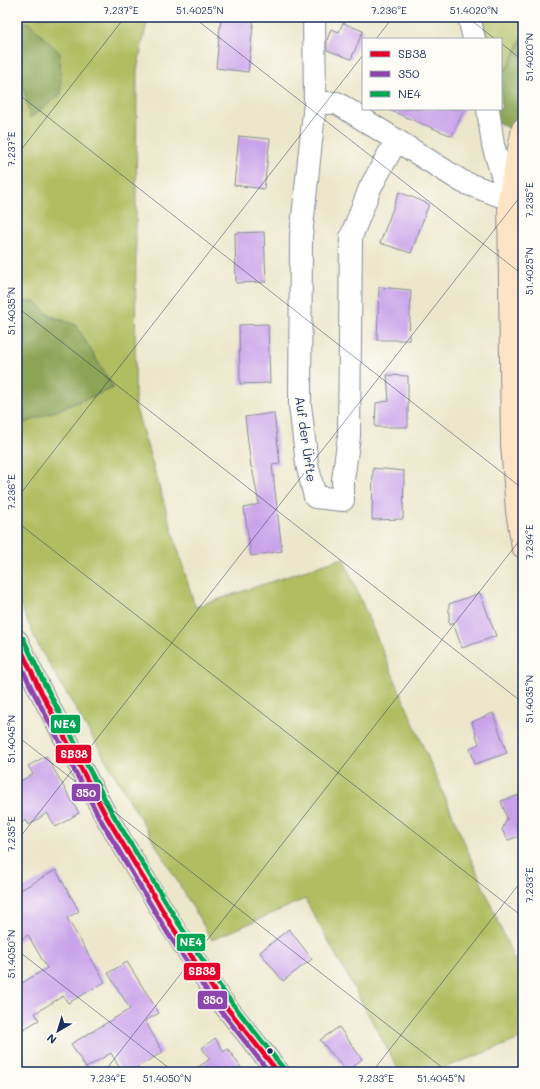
<svg xmlns="http://www.w3.org/2000/svg" width="540" height="1089" font-family="Mali,sans-serif">
<style>
.green{fill:#b0bd60;stroke:#66765f}
.forest{fill:#8ca456;stroke:#546a5a}
.building{fill:#c9a2ea}
.lines{fill:none;stroke-linecap:round;stroke-linejoin:round}
.street-casing{stroke:#848b94;stroke-width:24}
.secondary-casing{stroke:#848b94;stroke-width:24}
.street{stroke:#fff;stroke-width:22}
.secondary{stroke:#fee4c6;stroke-width:22}
.bus-1-casing{stroke:#fdfcf7;stroke-width:8}
.bus-2-casing{stroke:#fdfcf7;stroke-width:8}
.bus-3-casing{stroke:#fdfcf7;stroke-width:8}
.bus-1{stroke:#e4002b;stroke-width:5}
.bus-2{stroke:#8e44ad;stroke-width:5}
.bus-3{stroke:#00a651;stroke-width:5}
.ticks{fill:none;stroke:#1b2f5e;stroke-width:1;stroke-opacity:0.45}
.bus-dot{fill:#1b2f5e;stroke:#fdfcf7;stroke-width:1.5}
.labels{text-anchor:middle;stroke-width:4;stroke-linejoin:round;paint-order:stroke}
.street-label{font-size:13px;fill:#1b2f5e;stroke:#fdfcf7}
.line-badge{stroke:#fdfcf7;stroke-width:1.5}
.badge-label{font-size:11px;text-anchor:middle;font-weight:bold;fill:#fff}
.neatline{fill:none;stroke:#1b2f5e;stroke-width:1.5}
.ticks-label{font-size:10px;text-anchor:middle;fill:#1b2f5e}
</style>
<rect width="100%" height="100%" fill="#fdfcf7"/>
<filter id="ink" filterUnits="userSpaceOnUse"><feTurbulence type="fractalNoise" baseFrequency=".025" numOctaves="2"/><feDisplacementMap in="SourceGraphic" scale="8" xChannelSelector="R" yChannelSelector="G"/><feConvolveMatrix kernelMatrix="1 2 1 2 8 2 1 2 1" color-interpolation-filters="sRGB"/></filter>
<filter id="wash" filterUnits="userSpaceOnUse"><feTurbulence type="fractalNoise" baseFrequency=".012" numOctaves="4" result="noise"/><feDisplacementMap in="SourceGraphic" scale="16" xChannelSelector="R" yChannelSelector="G"/><feGaussianBlur stdDeviation="0.9" result="paint"/><feColorMatrix in="noise" values="0 0 0 0 0 0 0 0 0 0 0 0 0 0 0 0 0 1.4 0 .05"/><feComposite in="paint" operator="in"/></filter>
<g filter="url(#wash)">
<rect width="100%" height="100%" fill="#ece7cb"/>
<!-- green -->
<path class="green" d="M17,17H148L137,70L135,405L195,607L343,558L523,980V1038L433,1072H400L305,899L212,940L39,647L17,598V426L114,388L75,325L49,315L36,302H17V76L21,74L30,118L61,94L60,53L27,22L17,27Z
M474,17H523V35L507,69L501,67V39H479Z"/>
<!-- forest -->
<path class="forest" d="M28,22L60,53L61,94L30,118L21,74L17,76V27Z
M523,36V100L511,129L495,121L493,109H501V67L507,69Z
M17,302H36L49,316L76,325L113,388L17,426Z"/>
<g id="blocks">
<!-- building -->
<path class="building" d="M221,17H254L248,72L216,68Z
M343,23L363,31L351,59L327,50V40L331,29L339,32Z
M386,109H464L452,136Z
M239,136L270,139L264,189L234,185Z
M399,192L429,204L411,253L380,243Z
M264,232L266,282L236,283L235,233Z
M379,287L411,290L409,340H377Z
M268,324L270,383L240,384L239,325Z
M387,375L408,376V427H375L376,403L389,401Z
M274,413L280,464L272,465L282,551L251,556L244,508L259,504L252,467H251L245,417Z
M373,468L404,471L403,519L372,520Z
M480,593L496,636L462,648L453,623L449,625V604Z
M493,713L507,753L475,764L470,748L479,744L472,722Z
M46,756L79,813L56,827L47,813L29,825L26,820L17,825V783L33,774L28,766Z
M523,794V835L508,840L502,830L507,818L501,801Z
M56,870L79,911L67,918L105,982L68,1003L63,996L35,1013L39,1020L17,1033V986L47,968L28,935L17,942V892Z
M289,929L312,959L283,981L260,952Z
M127,962L159,1013L145,1021L163,1052L129,1072H122L111,1053L86,1068L71,1044L130,1009L108,973Z
M339,1027L362,1059L347,1072L320,1040Z
M215,1038L224,1052L228,1049L244,1072H191L210,1059L202,1048Z"/>
</g>
</g>
<g filter="url(#ink)">
<use href="#blocks" fill-opacity="0" stroke="#848b94" stroke-width="1"/>
<g class="lines">
<defs>
<path id="street" d="M314,17L315,103
M469,17L474,39
M488,109L493,145L509,199
M396,141L370,188L351,237L349,436L343,480V500L315,497L307,464L300,405L301,236L315,103H337L463,182L509,199"/>
<path id="secondary" d="M523,129L509,199L512,444L517,511L523,547
M17,641L39,688L105,814L173,928L219,998L278,1072"/>
</defs>
<!-- street casing -->
<use href="#street" class="street-casing"/>
<!-- secondary casing -->
<use href="#secondary" class="secondary-casing"/>
<!-- street -->
<use href="#street" class="street"/>
<!-- secondary -->
<use href="#secondary" class="secondary"/>
<defs>
<path id="bus-1" d="M17,641L39,688L105,814L173,928L219,998L278,1072"/>
<path id="bus-2" d="M17,658L33,691L99,817L167,932L214,1002L269,1072"/>
<path id="bus-3" d="M23,638L45,685L111,811L179,924L225,994L283,1068"/>
</defs>
<!-- bus-1 casing -->
<use href="#bus-1" class="bus-1-casing"/>
<!-- bus-2 casing -->
<use href="#bus-2" class="bus-2-casing"/>
<!-- bus-3 casing -->
<use href="#bus-3" class="bus-3-casing"/>
<!-- bus-1 -->
<use href="#bus-1" class="bus-1"/>
<!-- bus-2 -->
<use href="#bus-2" class="bus-2"/>
<!-- bus-3 -->
<use href="#bus-3" class="bus-3"/>
</g>
</g>
<!-- ticks -->
<path class="ticks" d="M193,17L523,275M467,17L495,39M376,39L393,17M501,43L523,61M17,93L523,489M17,155L125,17M17,307L523,703M17,498L363,55M17,522L523,917M17,736L448,1072M17,841L523,193M17,950L174,1072M104,1072L523,536M372,1072L523,879"/>
<!-- markers -->
<circle class="bus-dot" cx="270" cy="1051" r="3.5"/>
<g class="labels">
<!-- street labels -->
<g class="street-label">
<text transform="translate(306 439) rotate(82)" y="5">Auf der Ürfte</text>
</g>
</g>
<g class="line-badge">
<rect x="50" y="714" width="31" height="20" rx="4" fill="#00a651"/>
<rect x="55" y="744" width="37" height="20" rx="4" fill="#e4002b"/>
<rect x="71" y="783" width="30" height="19" rx="4" fill="#8e44ad"/>
<rect x="176" y="933" width="30" height="19" rx="4" fill="#00a651"/>
<rect x="183" y="962" width="38" height="19" rx="4" fill="#e4002b"/>
<rect x="197" y="990" width="31" height="20" rx="4" fill="#8e44ad"/>
</g>
<g class="badge-label">
<text x="65" y="728">NE4</text>
<text x="74" y="758">SB38</text>
<text x="86" y="797">350</text>
<text x="191" y="946">NE4</text>
<text x="202" y="975">SB38</text>
<text x="213" y="1004">350</text>
</g>
<!-- margin -->
<rect width="540" height="1089" fill="none" stroke="#fdfcf7" stroke-width="44"/>
<!-- legend -->
<rect x="362" y="38" width="140" height="72" fill="#fdfcf7" stroke="#a3aaba"/>
<rect x="370" y="51" width="20" height="6" fill="#e4002b" stroke="#a3aaba"/>
<text x="398" y="58" font-size="12" fill="#1b2f5e">SB38</text>
<rect x="370" y="71" width="20" height="6" fill="#8e44ad" stroke="#a3aaba"/>
<text x="398" y="78" font-size="12" fill="#1b2f5e">350</text>
<rect x="370" y="91" width="20" height="6" fill="#00a651" stroke="#a3aaba"/>
<text x="398" y="98" font-size="12" fill="#1b2f5e">NE4</text>
<!-- north arrow -->
<g transform="translate(58 1031) rotate(218)" stroke="#fdfcf7" stroke-width="3" paint-order="stroke">
<path d="M0-3L7 15L0 10L-7 15Z" fill="#1b2f5e"/>
<text y="-6" font-size="11" font-weight="bold" text-anchor="middle" fill="#1b2f5e">N</text>
</g>
<rect x="22" y="22" width="496" height="1045" class="neatline"/>
<g class="ticks-label">
<text x="121" y="14">7.237°E</text>
<text x="200" y="14">51.4025°N</text>
<text x="389" y="14">7.236°E</text>
<text x="474" y="14">51.4020°N</text>
<text transform="translate(529 57) rotate(-90)" y="4">51.4020°N</text>
<text transform="translate(11 149) rotate(-90)" y="4">7.237°E</text>
<text transform="translate(529 200) rotate(-90)" y="4">7.235°E</text>
<text transform="translate(529 271) rotate(-90)" y="4">51.4025°N</text>
<text transform="translate(11 311) rotate(-90)" y="4">51.4035°N</text>
<text transform="translate(11 492) rotate(-90)" y="4">7.236°E</text>
<text transform="translate(529 542) rotate(-90)" y="4">7.234°E</text>
<text transform="translate(529 699) rotate(-90)" y="4">51.4035°N</text>
<text transform="translate(11 739) rotate(-90)" y="4">51.4045°N</text>
<text transform="translate(11 834) rotate(-90)" y="4">7.235°E</text>
<text transform="translate(529 885) rotate(-90)" y="4">7.233°E</text>
<text transform="translate(11 954) rotate(-90)" y="4">51.4050°N</text>
<text x="108" y="1082">7.234°E</text>
<text x="167" y="1082">51.4050°N</text>
<text x="376" y="1082">7.233°E</text>
<text x="441" y="1082">51.4045°N</text>
</g>
</svg>
